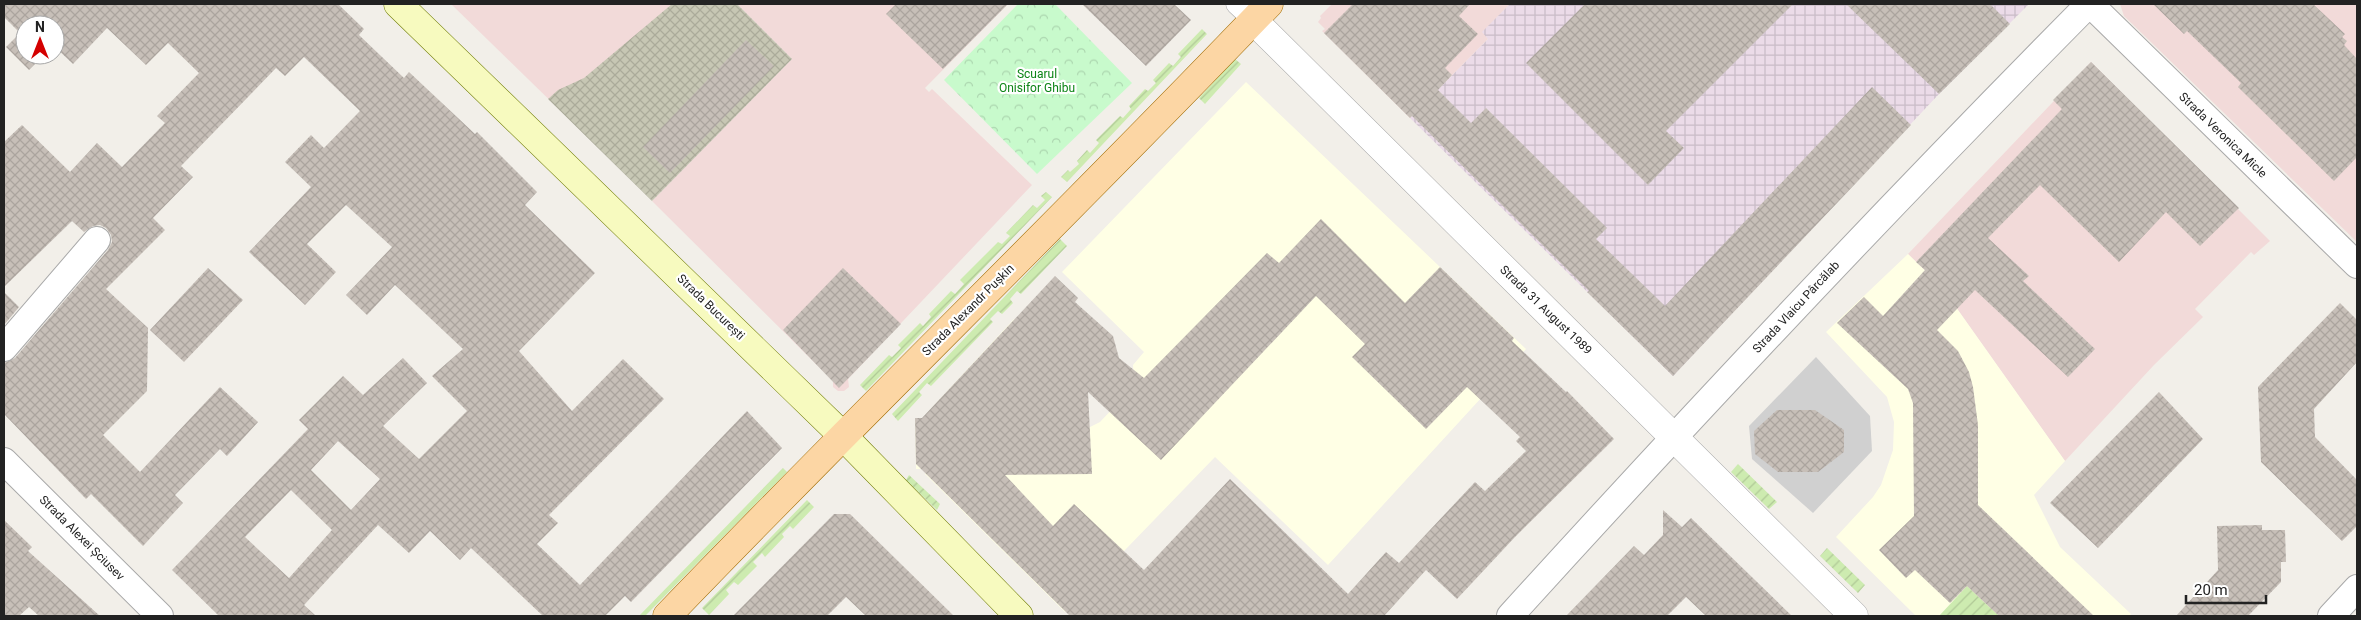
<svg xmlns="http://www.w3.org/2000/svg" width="2361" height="620" font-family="Roboto,sans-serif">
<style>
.commercial{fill:#f2dad9}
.industrial{fill:url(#industrial-grid)}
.education{fill:#ffffe5}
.religious{fill:#d0d0d0}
.construction{fill:url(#construction-cross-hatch)}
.park{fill:url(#park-crowns)}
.garden{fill:url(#garden-furrows)}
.building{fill:url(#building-cross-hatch);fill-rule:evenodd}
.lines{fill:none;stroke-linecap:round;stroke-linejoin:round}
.pedestrian-casing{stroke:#a9a9a9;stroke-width:21}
.minor-casing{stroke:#a9a9a9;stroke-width:28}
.tertiary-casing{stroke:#a9a9a9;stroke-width:29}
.secondary-casing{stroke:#707d05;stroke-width:29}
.primary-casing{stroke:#a06b00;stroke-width:29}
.pedestrian{stroke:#fff;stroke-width:20}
.minor{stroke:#fff;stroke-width:26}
.tertiary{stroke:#fff;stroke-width:28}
.secondary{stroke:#f7fabf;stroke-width:28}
.primary{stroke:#fcd6a4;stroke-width:28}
.labels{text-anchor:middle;stroke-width:4.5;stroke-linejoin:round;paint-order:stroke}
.park-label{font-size:12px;fill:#0c8416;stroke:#fff}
.street-label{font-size:12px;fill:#222;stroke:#fff}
</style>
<defs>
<pattern id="industrial-grid" width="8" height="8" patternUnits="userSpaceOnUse" patternTransform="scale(1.25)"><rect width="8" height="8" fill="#ebdbe8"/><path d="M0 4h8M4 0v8" fill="none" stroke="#c9bcc7"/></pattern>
<pattern id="construction-cross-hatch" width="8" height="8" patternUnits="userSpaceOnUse" patternTransform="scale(1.25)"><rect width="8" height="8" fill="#c7c7b4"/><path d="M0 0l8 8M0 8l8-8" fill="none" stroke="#abab9a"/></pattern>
<pattern id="park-crowns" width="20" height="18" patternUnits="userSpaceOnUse" patternTransform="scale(1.25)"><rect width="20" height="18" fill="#c8facc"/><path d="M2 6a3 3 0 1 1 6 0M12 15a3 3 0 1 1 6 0" fill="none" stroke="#acd6af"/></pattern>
<pattern id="garden-furrows" width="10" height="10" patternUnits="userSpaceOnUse" patternTransform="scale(1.25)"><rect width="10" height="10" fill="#cdebb0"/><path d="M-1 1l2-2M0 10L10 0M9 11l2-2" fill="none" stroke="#b0c997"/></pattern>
<pattern id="building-cross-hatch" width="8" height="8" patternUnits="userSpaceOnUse" patternTransform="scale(1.25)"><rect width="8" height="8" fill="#c7bfb8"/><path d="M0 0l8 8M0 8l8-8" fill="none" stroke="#aba49e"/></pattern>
</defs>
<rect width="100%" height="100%" fill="#f2efe9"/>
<!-- commercial -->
<path class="commercial" d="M451,4H679L569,119Z
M737,4H1008L925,88L929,92L932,89L1032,185L848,379L849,387L844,391H838L833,387V380L824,370L823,371L652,201L792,59Z
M1332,4H1510L1483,32L1488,39L1410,118L1322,31L1325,29L1318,22L1321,18L1320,16Z
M2120,4H2357V242L2124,16Z
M2091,62L2270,241L2254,255L2251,252L2195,309L2203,317L2154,365L2065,461L1941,286L1908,254Z"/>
<!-- industrial -->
<path class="industrial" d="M1510,4H2029L1939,94L1673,376L1410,118L1488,39L1482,32Z"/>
<!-- education -->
<path class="education" d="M1246,82L1526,349L1328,565L1215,457L1065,612L925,474V469H916L915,418H925V415L1014,319L1061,365L1073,426L1090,427L1100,422L1134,386L1133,365L1144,352L1062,272Z
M1908,254L1941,286L2065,461L2034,495L2060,547L2131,614L2129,616H1916L1836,537L1873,497L1881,485L1893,450L1894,422L1887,397L1826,332Z"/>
<!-- religious -->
<path class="religious" d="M1816,357L1870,416L1872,451L1813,513L1752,459L1749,426Z"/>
<!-- construction -->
<path class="construction" d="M672,4H737L792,59L652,201L548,99L558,90L584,78Z"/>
<!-- park -->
<path class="park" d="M1018,4H1055L1132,83L1037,174L944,80Z"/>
<!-- garden -->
<path class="garden" d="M1202,29L1207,34L1067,182L1061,177L1068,170L1070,172L1079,164L1077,161L1087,150L1090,153L1099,143L1096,140L1120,116L1123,118L1131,109L1129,106L1145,89L1148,91L1156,83L1153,80L1169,63L1173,66L1181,57L1178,54Z
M1235,59L1241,64L1205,104L1199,98Z
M1046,192L1052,197L866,391L860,385L889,355L892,357L901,348L898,345L920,323L923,326L931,317L929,314L951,291L955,294L964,284L960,280L998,242L1002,244L1010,236L1006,233L1033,205L1037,208L1045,200L1041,196Z
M1060,239L1067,246L1021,294L1017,291L1010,299L1013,303L1002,314L998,311L990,319L993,322L931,386L927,383L919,392L922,395L898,421L892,414Z
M1738,464L1777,502L1769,509L1731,472Z
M783,468L787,472L645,616H639Z
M909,475L940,504L937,510L906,480Z
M807,500L814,507L793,529L790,526L782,534L784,537L765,557L762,553L753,562L757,566L738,585L734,582L726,590L729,594L709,615L702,608Z
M1827,548L1865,585L1858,593L1820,556Z
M1967,586L1999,616H1939Z"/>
<!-- building -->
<path class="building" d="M4,4H338L364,29L359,35L404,78L409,72L475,134L477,132L537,192L525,205L595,273L519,351L572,411L623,359L664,399L549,515L558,523L537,544L580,585L747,411L782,448L631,602L625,596L605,616H543L471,548L460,560L430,531L409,553L378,525L304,605L316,616H219L172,570L308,429L299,420L343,376L363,395L403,358L427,383L383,426L419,459L467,411L432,376L463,349L395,285L367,315L346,295L392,247L346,205L307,244L336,272L305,305L249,252L311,187L285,162L311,135L324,148L360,111L304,57L285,76L276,68L181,166L193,177L153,218L165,230L106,289L148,328L147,391L103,435L140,472L220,387L258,422L227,456L220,449L175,495L183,503L143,546L91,494L86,499L4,414V363L15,358L108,250L112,242L111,235L106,228L100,225L93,226L84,232L72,221L4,287V142L22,125L70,172L97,143L122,167L165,123L157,116L199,73L168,43L146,65L107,28L73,64L55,47V25H25V55H44L29,70L6,47L20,33L4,17ZM338,441L380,479L351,510L311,470ZM291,490L332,530L289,578L245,537Z
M896,4H1008L943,69L886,14Z
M1082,4H1174L1191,20L1146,66Z
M1353,4H1470L1459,16L1478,34L1445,68L1452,75L1438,90L1471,123L1486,108L1607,228L1596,239L1665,306L1872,87L1911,125L1673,376L1587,292L1589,291L1412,116L1410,118L1324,33Z
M1585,4H1793L1666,131L1684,148L1648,185L1526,63Z
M1846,4H1990L2010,24L1939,94Z
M2153,4H2313L2345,34L2342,37L2347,41L2344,45L2357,59V157L2334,181L2238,87L2241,83L2187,31L2184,34Z
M746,40L774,66L670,173L643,147Z
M2091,62L2239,208L2200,246L2166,212L2119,262L2040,185L1988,238L2029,276L2023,281L2095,349L2068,377L1975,290L1937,330L1958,351L1969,372L1973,387L1978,425V505L2094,616H1999L1967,586L1950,603L1915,570L1906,578L1879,550L1914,516L1913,403L1908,389L1837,323L1864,297L1883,316L1925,270L1916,262L2062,109L2053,100Z
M1321,219L1405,303L1440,267L1514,338L1512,341L1566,392L1567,391L1614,439L1515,537L1457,599L1426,570L1384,616H1070L916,464L915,418H922L1055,276L1078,298L1075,302L1113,336L1119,358L1144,378L1267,253L1279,263ZM1316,296L1365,344L1352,357L1426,429L1467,387L1520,437L1516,441L1526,451L1485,491L1475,482L1399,563L1386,552L1348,594L1230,479L1144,570L1074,504L1053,526L1005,475L1092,474L1088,392L1161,460Z
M208,268L243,300L184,362L150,330Z
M843,268L901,324L839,388L783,330Z
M4,292L19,307L4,325Z
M2340,303L2357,320V362L2314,409L2315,437L2357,480V526L2342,541L2261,462L2258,387Z
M2159,392L2203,439L2098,548L2050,503Z
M1777,410H1815L1844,430V452L1818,472H1778L1755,454L1754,431Z
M1663,510L1682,527L1691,518L1792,616H1706L1686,597L1667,616H1566L1634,546L1644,555L1663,535Z
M834,514H850L954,616H866L846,597L827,616H733Z
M4,520L32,547L28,551L100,616H39L29,607L19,616H4Z
M2262,525V530H2285L2286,562H2281V582L2248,616H2176L2218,570L2217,526Z"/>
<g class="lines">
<defs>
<path id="pedestrian" d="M1236,4L1253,20"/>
<path id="minor" d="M2090,4L2357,265
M4,348L97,240
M4,461L160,616
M1510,616C1699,408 1891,204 2089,4
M2331,616L2357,588"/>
<path id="tertiary" d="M1253,20L1854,616"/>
<path id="secondary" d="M398,4L843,436L1019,616"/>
<path id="primary" d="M667,616C865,410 1071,211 1269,4"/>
</defs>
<!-- pedestrian casing -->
<use href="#pedestrian" class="pedestrian-casing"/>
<!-- minor casing -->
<use href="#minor" class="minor-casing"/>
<!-- tertiary casing -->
<use href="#tertiary" class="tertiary-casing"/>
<!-- secondary casing -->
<use href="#secondary" class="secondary-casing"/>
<!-- primary casing -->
<use href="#primary" class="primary-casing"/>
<!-- pedestrian -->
<use href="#pedestrian" class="pedestrian"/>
<!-- minor -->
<use href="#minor" class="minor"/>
<!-- tertiary -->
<use href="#tertiary" class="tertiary"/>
<!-- secondary -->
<use href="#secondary" class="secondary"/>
<!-- primary -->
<use href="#primary" class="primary"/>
</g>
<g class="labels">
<!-- park labels -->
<g class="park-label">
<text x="1037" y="78">Scuarul<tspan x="1037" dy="14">Onisifor Ghibu</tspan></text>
</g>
<!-- street labels -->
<g class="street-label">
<text transform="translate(2223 135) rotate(44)" y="4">Strada Veronica Micle</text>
<text transform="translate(711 307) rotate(44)" y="4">Strada București</text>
<text transform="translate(1796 307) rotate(-47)" y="4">Strada Vlaicu Pârcălab</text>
<text transform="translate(968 310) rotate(-45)" y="4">Strada Alexandr Pușkin</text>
<text transform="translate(1546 310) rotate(44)" y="4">Strada 31 August 1989</text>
<text transform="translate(82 538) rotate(45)" y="4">Strada Alexei Șciusev</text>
</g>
</g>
<!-- border -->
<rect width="2361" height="620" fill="none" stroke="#222222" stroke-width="10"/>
<!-- north arrow -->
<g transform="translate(40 40)"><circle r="24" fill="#ffffff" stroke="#a7a7a7"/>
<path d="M0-4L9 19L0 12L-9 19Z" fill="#d40000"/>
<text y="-8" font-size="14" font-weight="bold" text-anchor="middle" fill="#222222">N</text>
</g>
<!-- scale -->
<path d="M2186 595v8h80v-8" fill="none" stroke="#222222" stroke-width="2.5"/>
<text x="2194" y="595" font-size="15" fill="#222222" stroke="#ffffff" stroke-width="4" paint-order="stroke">20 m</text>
</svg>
